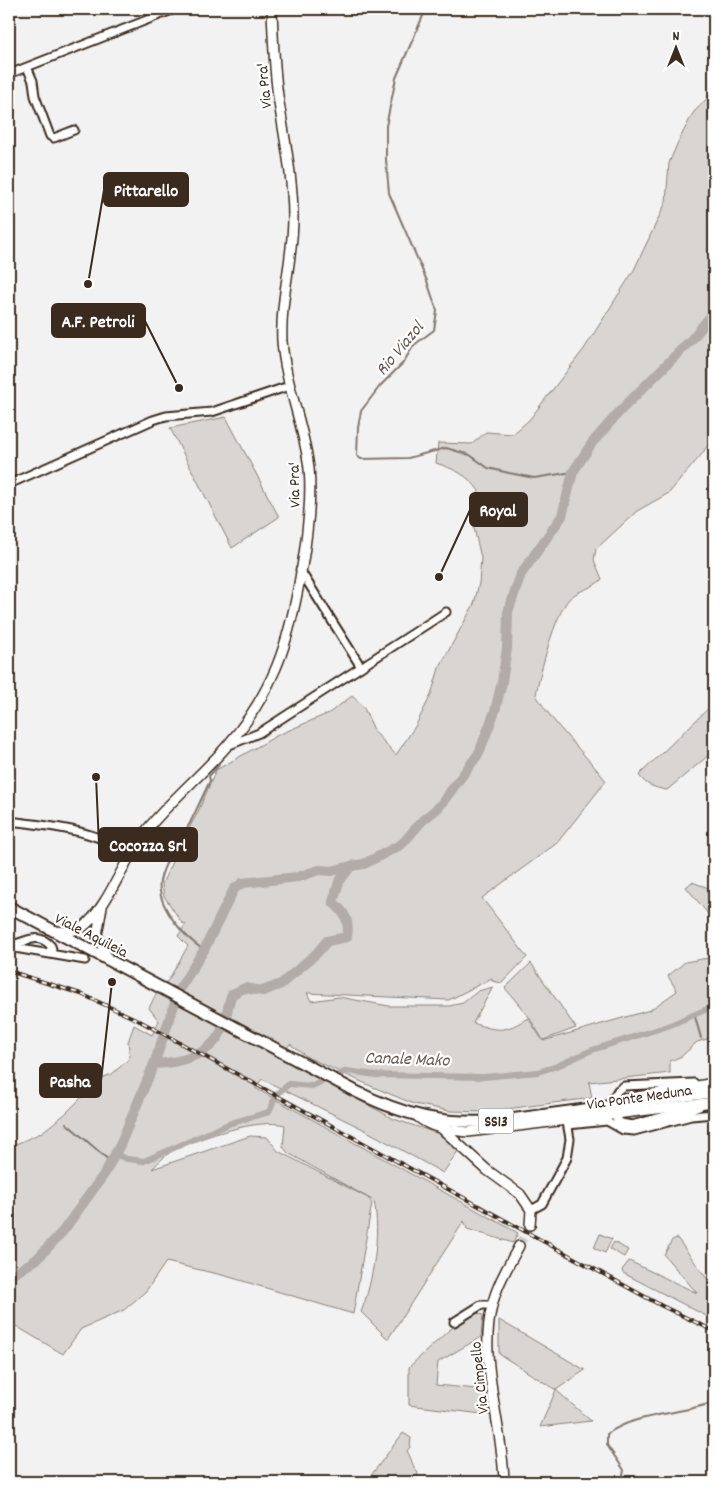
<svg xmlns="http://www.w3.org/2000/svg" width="723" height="1491" font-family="Dekko,sans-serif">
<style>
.green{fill:#d8d5d2;stroke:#8a8078}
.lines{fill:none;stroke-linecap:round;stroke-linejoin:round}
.stream{stroke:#827770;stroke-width:2}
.canal{stroke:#b2aba7;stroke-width:6}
.river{stroke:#b2aba7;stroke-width:10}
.tertiary-tunnel{stroke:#cecac8;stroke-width:9;stroke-dasharray:9 4.5;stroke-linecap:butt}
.minor-casing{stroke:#3b2a1e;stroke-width:11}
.tertiary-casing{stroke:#3b2a1e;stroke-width:12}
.primary-casing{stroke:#3b2a1e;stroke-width:14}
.minor{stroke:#fff;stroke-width:7}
.tertiary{stroke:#fff;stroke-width:9}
.primary{stroke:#fff;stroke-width:10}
.rail-casing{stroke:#3b2a1e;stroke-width:4}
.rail{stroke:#fff;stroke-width:2;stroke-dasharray:5.5;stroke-linecap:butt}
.labels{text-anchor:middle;stroke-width:4.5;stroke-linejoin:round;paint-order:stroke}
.shield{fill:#fff;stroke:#766a62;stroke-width:1}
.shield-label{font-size:15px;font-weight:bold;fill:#3b2a1e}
.street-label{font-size:16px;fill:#3b2a1e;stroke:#fff}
.water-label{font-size:18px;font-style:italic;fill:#65574e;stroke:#fff}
.leader{fill:none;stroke:#3b2a1e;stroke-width:2}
.callout-dot{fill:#3b2a1e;stroke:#fff;stroke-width:2}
.callout{fill:#3b2a1e;stroke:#3b2a1e;stroke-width:2}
.callout-label{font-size:18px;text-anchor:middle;font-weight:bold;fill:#fff}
</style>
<rect width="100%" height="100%" fill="#f3f2f2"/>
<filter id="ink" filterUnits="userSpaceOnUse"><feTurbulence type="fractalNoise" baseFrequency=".02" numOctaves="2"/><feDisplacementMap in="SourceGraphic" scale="10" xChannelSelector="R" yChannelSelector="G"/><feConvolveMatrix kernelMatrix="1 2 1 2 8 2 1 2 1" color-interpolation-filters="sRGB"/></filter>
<g filter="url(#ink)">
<!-- green -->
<path class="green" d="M714,91V436L702,454L669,493L637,511L596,549L594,560L602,579C593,589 579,589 569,599C555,615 540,672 536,695C555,727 583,751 606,781L557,843L482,898L527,957L502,983L492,981V978L449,1000L307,993L311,1001L339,997L389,1006H449L463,1003L478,991L493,987L473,1023C499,1032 505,1032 528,1018L543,1041L650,1010L677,991L668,976L685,962L714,957V1037L697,1042L682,1056L670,1061V1073L589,1082L592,1098L483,1112L450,1111L414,1104L373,1087L307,1057L290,1044L280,1057L394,1119L442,1135L458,1151L443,1173L365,1130L262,1079L255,1088L518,1233L513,1243L467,1229L464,1221L388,1339L361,1312C373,1282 381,1233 374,1201L288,1153L283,1147L285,1125C258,1118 202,1137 176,1149C167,1153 159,1162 152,1169L250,1136L267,1137L278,1151L368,1198L372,1203L353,1314L226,1276L166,1262L146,1291L124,1310L81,1329L63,1354L9,1322V1147L41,1133L65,1114L101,1078L112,1074L127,1061L130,1056L128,1042L134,1025L152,1035L159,1021L149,1008L157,992L169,979L188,946L178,936L186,924L182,923L164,896L162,884L180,844L197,814L216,770L278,735L329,713L352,696L363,706L375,732L396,755L416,725L431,695L439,668L474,604L479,583L481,558L474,528L479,491C468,475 454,469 436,463L438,443L472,444L486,432L513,434L529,420L584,349L634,270L666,202L669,163L678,142L693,113Z
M226,417L279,517L232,548L170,428Z
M714,703V754L709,755L667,790C655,788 645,785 639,775Z
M692,882L714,890V921L686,887Z
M531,963L576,1028L543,1040L529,1017L505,988Z
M600,1234L612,1239L605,1253L594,1248Z
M677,1238L714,1288V1320L623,1273L622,1270L629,1261L697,1293L664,1255L672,1240Z
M614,1242L628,1250L624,1257L610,1249Z
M474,1312L483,1315L481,1337L438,1362L436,1385L487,1390L490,1415L409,1405V1367L448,1331Z
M499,1320L585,1370L556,1390L591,1421L540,1427L556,1390L499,1354Z
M403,1433L411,1438L410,1447L407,1451C412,1459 412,1466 418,1473L416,1482H366Z"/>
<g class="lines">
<!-- stream -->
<path class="stream" d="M426,9L396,78L386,126V160L389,193L427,281L437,311L434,330L414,345L403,363L380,386L361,411L358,428L357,456L361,459L408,458L446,448L470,455L488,468L509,473L534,478L573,472
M204,950C185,938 156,906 160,881C164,861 180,840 190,823C197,809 203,795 210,781L209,776L219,765
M694,1013L701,1038
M66,1123L111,1162
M622,1482L624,1470L607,1445V1434C638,1412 680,1415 714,1402"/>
<!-- canal -->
<path class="canal" d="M115,1154L127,1159L144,1161L231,1123L269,1112L276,1095L289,1084L312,1086L347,1071L376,1075L484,1077L538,1072L557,1066L592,1050L668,1026L714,1006"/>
<!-- river -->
<path class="river" d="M154,1064C178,1063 209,1056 221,1032C227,1020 227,1006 232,994L245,988L263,991L281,984L317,953L327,941L347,937C350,920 345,913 333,902L339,882L351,866L364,864L402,844L423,820L439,807L479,753L495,711L502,682L507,648L508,612L521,574L562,516L573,472L592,443L620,411L692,339L714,312
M9,1277L37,1259L63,1231L105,1173L120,1145L154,1064L180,988L204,950L234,889L242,883L298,877L319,870L332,871L351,866"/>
<!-- tertiary-tunnel -->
<path class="tertiary-tunnel" d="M519,1246L530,1225"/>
<defs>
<path id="minor" d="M27,67L33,81L35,96L50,136L54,138L74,130
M9,74L175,9
M9,484L153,420L166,416L212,412L289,386
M300,570L361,667
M227,746L259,733L446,612
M9,821C43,825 104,830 129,856
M114,844L128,845L138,842
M10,945C26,943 37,931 51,946L52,949L47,953
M9,947L85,960
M613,1098L618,1090L624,1086L694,1083
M615,1117L621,1123L632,1125L699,1107
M568,1125L607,1121L623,1130L634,1131L691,1116L714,1114
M531,1210L542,1204L567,1158L570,1139L567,1122
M454,1322L481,1305H492"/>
<path id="tertiary" d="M102,907L97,935L108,959
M54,931C64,932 75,932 84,926C106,910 125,859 142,836C167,803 200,777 227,746C247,723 264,696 276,668C295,623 316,510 308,461C302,421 285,382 282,341C280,299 293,260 293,218C293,177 284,136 278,96C274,67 273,38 272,9
M626,1099L714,1083
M418,1117C432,1129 451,1130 468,1132L714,1102
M441,1128L487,1170L520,1194L531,1210L530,1225
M504,1482C503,1425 478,1361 492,1306C497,1284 509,1265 519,1246"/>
<path id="primary" d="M9,907L355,1091C405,1116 443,1125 498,1121L714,1092"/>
</defs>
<!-- minor casing -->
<use href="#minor" class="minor-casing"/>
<!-- tertiary casing -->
<use href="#tertiary" class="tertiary-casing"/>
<!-- primary casing -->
<use href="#primary" class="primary-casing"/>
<!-- minor -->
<use href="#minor" class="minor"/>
<!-- tertiary -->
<use href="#tertiary" class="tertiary"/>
<!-- primary -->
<use href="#primary" class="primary"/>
<defs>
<path id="rail" d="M9,971L81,994L136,1019L662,1306L714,1331"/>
</defs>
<!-- rail casing -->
<use href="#rail" class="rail-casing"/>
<!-- rail -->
<use href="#rail" class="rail"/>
</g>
</g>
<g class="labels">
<!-- shield labels -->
<rect class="shield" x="478.5" y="1108.5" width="35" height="25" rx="4"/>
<g class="shield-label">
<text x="496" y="1126">SS13</text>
</g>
<!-- street labels -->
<g class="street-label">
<text transform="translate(263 86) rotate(-96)" y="6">Via Pra'</text>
<text transform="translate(293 485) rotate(-91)" y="6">Via Pra'</text>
<text transform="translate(92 934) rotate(27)" y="6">Viale Aquileia</text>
<text transform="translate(639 1096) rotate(-8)" y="6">Via Ponte Meduna</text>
<text transform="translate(478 1378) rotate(-96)" y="6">Via Cimpello</text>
</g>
<!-- water labels -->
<g class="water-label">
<text transform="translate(399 348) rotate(-50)" y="6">Rio Viazol</text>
<text transform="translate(407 1058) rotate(2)" y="6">Canale Mako</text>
</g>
</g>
<!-- callouts -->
<path class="leader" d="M88 284L104 190M179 388L145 321M439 577L470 510M96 777L99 845M112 982L101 1081"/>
<g class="callout-dot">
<circle cx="88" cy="284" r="5"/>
<circle cx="179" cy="388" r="5"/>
<circle cx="439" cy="577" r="5"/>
<circle cx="96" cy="777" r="5"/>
<circle cx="112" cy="982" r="5"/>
</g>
<g class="callout">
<rect x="104" y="173" width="84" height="33" rx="5"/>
<rect x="52" y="304" width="93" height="33" rx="5"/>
<rect x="470" y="493" width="57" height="33" rx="5"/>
<rect x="99" y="828" width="98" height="33" rx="5"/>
<rect x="40" y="1064" width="61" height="33" rx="5"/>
</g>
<g class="callout-label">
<text x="146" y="196">Pittarello</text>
<text x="98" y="327">A.F. Petroli</text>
<text x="498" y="516">Royal</text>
<text x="148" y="851">Cocozza Srl</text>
<text x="70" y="1087">Pasha</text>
</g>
<!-- margin -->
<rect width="723" height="1491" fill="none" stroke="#fff" stroke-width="30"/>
<rect x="15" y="15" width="693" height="1461" fill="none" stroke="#3b2a1e" stroke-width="2" filter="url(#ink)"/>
<!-- north arrow -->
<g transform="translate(676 48)" stroke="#ffffff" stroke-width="4" paint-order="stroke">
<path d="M0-4L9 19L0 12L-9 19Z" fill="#3b2a1e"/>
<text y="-8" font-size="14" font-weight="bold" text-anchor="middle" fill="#3b2a1e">N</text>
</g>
</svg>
